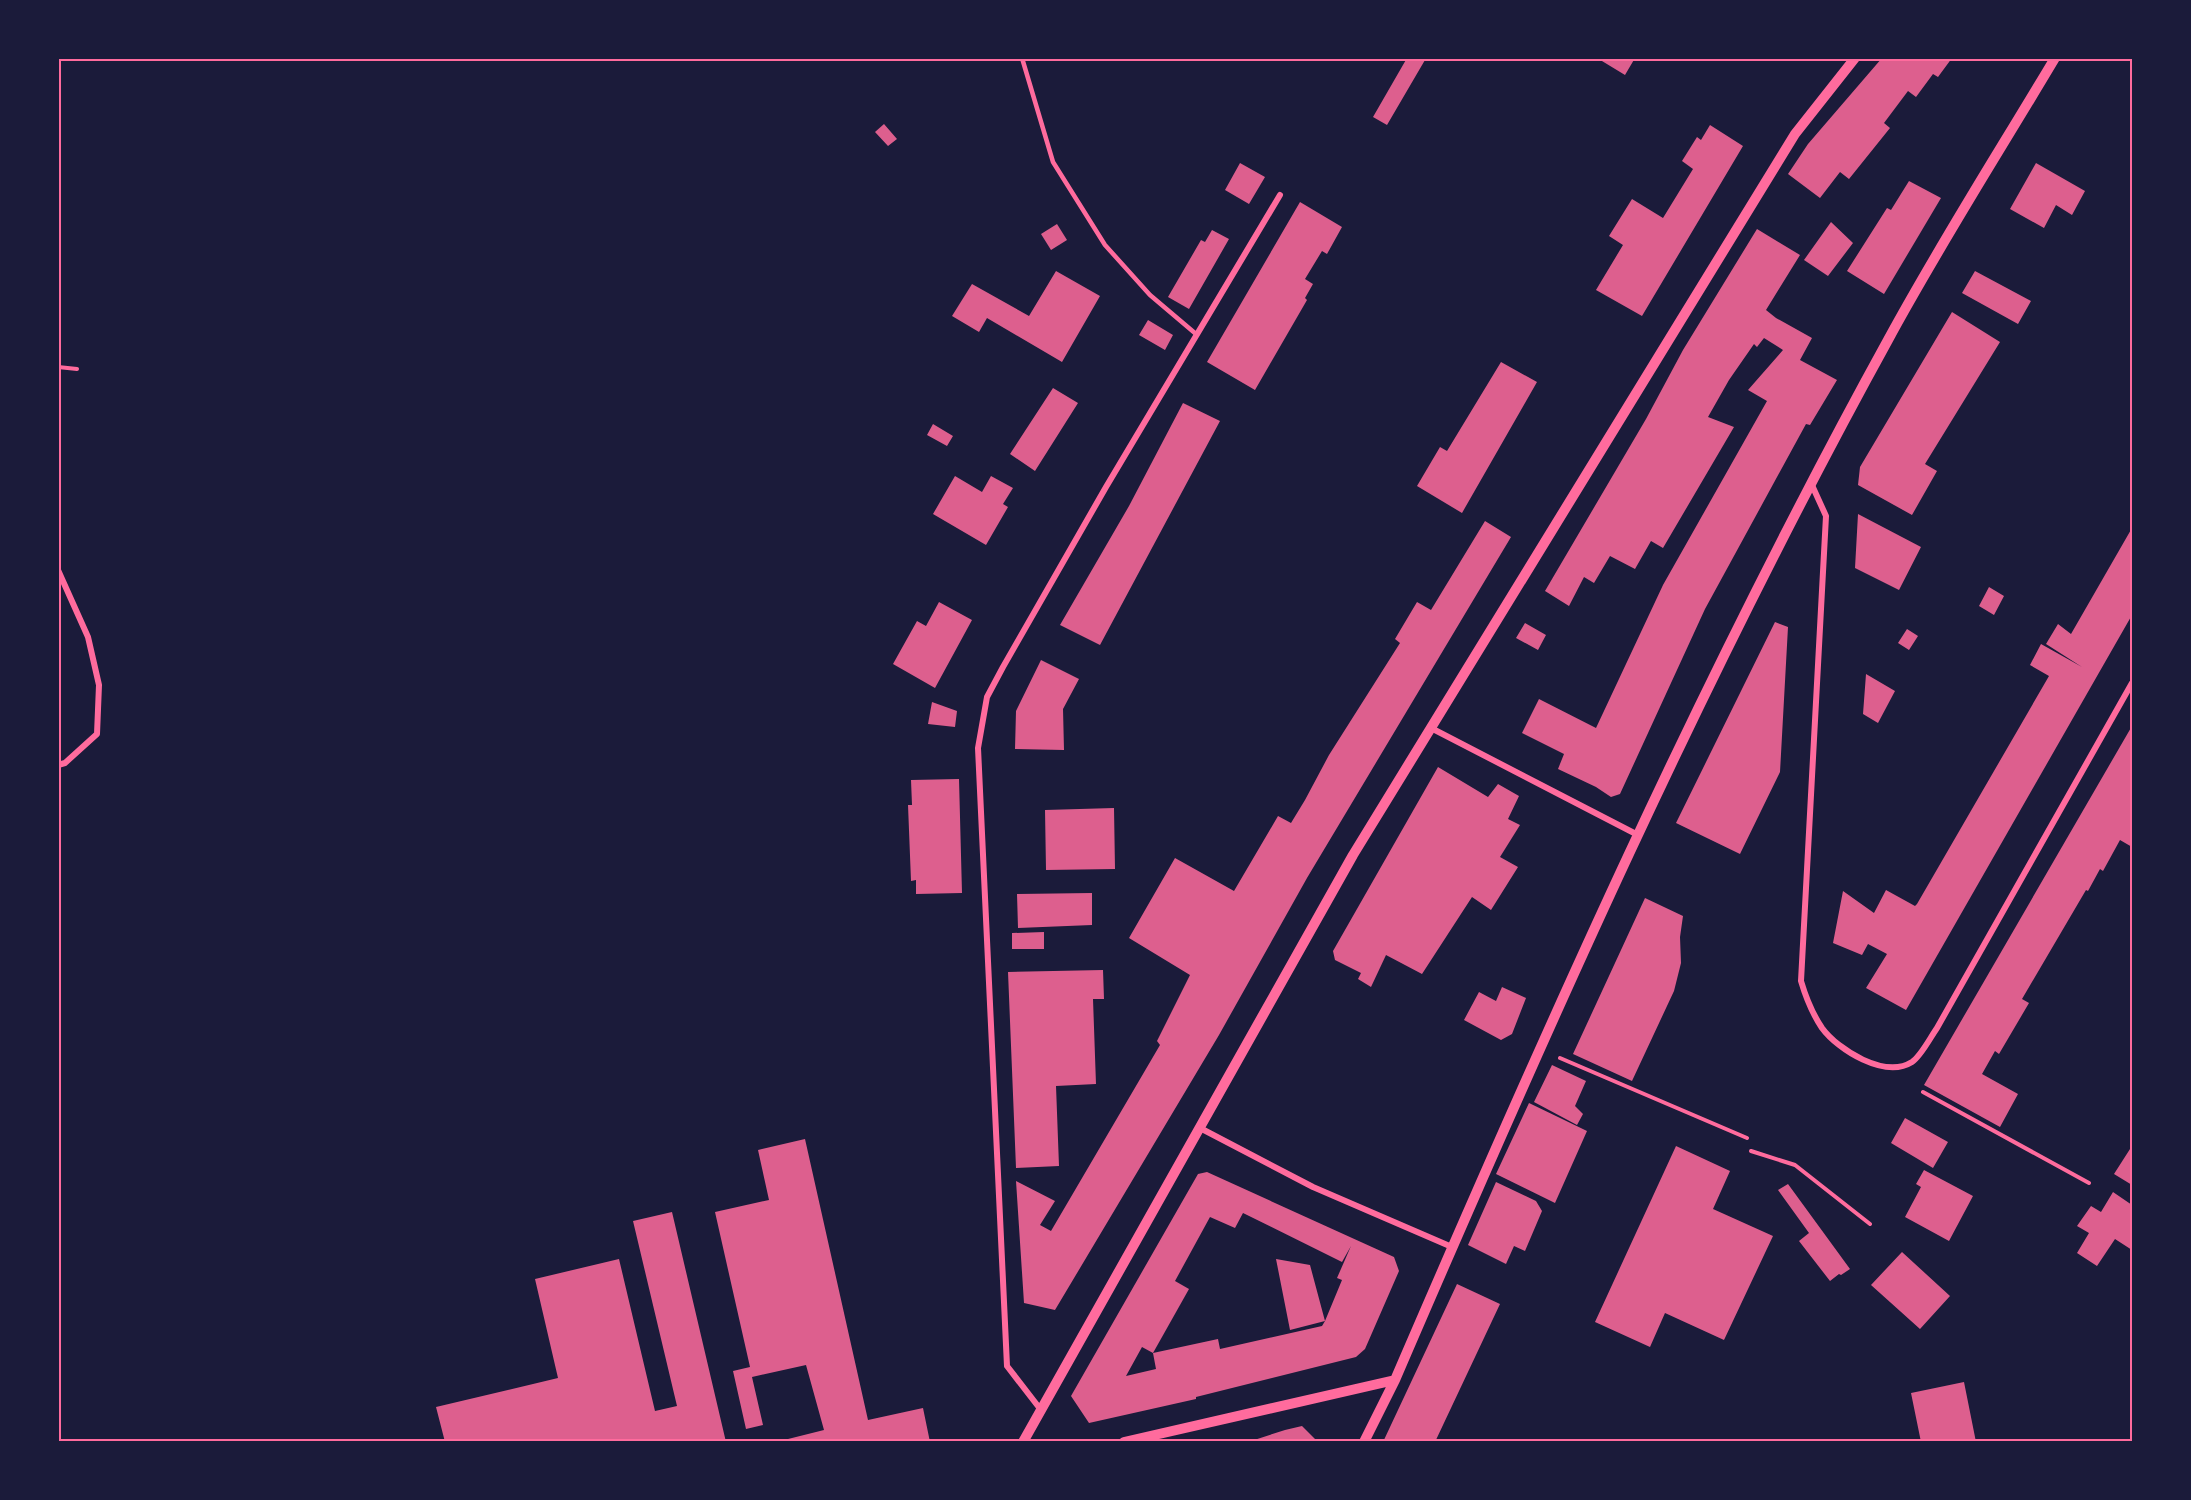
<svg xmlns="http://www.w3.org/2000/svg" width="2191" height="1500" font-family="'Nunito Sans',sans-serif">
<style>
.building{fill:#dd5f8e;fill-rule:evenodd}
.lines{fill:none;stroke-linecap:round;stroke-linejoin:round}
.path{stroke:#ff6b9d;stroke-width:4}
.service{stroke:#ff6b9d;stroke-width:4.5}
.minor{stroke:#ff6b9d;stroke-width:6}
.tertiary{stroke:#ff6b9d;stroke-width:10}
.neatline{fill:none;stroke:#ff6b9d;stroke-width:2}
</style>
<rect width="100%" height="100%" fill="#1b1b3a"/>
<!-- building -->
<path class="building" d="M1407,58L1425,60L1387,125L1373,117Z
M1597,58H1635L1625,75Z
M1882,58H1952L1938,77L1933,74L1916,97L1908,91L1884,123L1890,128L1849,179L1840,172L1820,198L1788,174L1808,144Z
M884,124L897,139L888,146L875,132Z
M1710,125L1743,146L1642,316L1596,290L1623,245L1609,236L1632,199L1663,218L1693,169L1682,161L1697,137L1701,140Z
M1240,163L1265,177L1249,204L1225,190Z
M2036,163L2085,191L2072,215L2056,205L2044,228L2010,209Z
M1909,181L1941,198L1884,294L1847,271L1887,208L1891,210Z
M1300,202L1342,227L1327,254L1322,251L1305,279L1313,284L1305,298L1307,300L1255,390L1207,362Z
M1831,222L1853,243L1828,276L1804,260Z
M1057,224L1067,240L1051,250L1041,234Z
M1757,229L1800,255L1766,310L1776,318L1812,338L1800,360L1837,380L1810,425L1806,424L1705,609L1620,794L1611,797L1596,787L1558,769L1564,754L1522,733L1539,699L1596,728L1663,585L1767,401L1748,390L1783,350L1764,338L1757,347L1754,344L1729,380L1708,417L1734,427L1663,548L1651,541L1635,569L1610,556L1594,583L1584,577L1569,606L1545,591L1646,419L1683,350Z
M1212,230L1229,239L1189,309L1168,297L1201,240L1205,242Z
M1056,271L1100,296L1062,362L987,318L979,332L952,316L972,284L1029,316Z
M1975,271L2031,301L2018,324L1962,293Z
M1952,312L2000,342L1925,464L1937,471L1912,515L1858,485L1860,467Z
M1148,320L1173,335L1165,350L1139,335Z
M1501,362L1537,382L1462,513L1417,486L1440,447L1447,451Z
M1053,388L1078,403L1035,471L1010,454Z
M1183,403L1220,421L1100,645L1060,625L1129,506Z
M933,424L953,436L947,446L927,435Z
M955,476L982,492L991,476L1013,488L1003,504L1008,507L986,545L933,514Z
M1858,514L1921,547L1899,590L1855,568Z
M1485,521L1511,537L1307,878L1219,1035L1055,1310L1024,1303L1016,1181L1055,1201L1040,1225L1051,1231L1160,1045L1157,1041L1190,975L1129,938L1175,858L1234,891L1278,816L1291,823L1305,800L1329,755L1400,643L1395,639L1417,602L1431,610Z
M2132,528V615L1906,1010L1866,988L1887,954L1868,944L1862,955L1833,943L1843,891L1874,913L1886,890L1915,906L1917,904L2049,676L2030,665L2041,644L2082,667L2046,644L2058,624L2071,634Z
M1989,587L2004,596L1994,615L1979,606Z
M939,602L972,620L935,688L893,664L917,621L926,626Z
M1775,622L1788,627L1780,772L1740,854L1676,823Z
M1525,623L1546,635L1538,650L1516,638Z
M1907,629L1918,636L1909,650L1898,643Z
M1041,660L1079,679L1063,709L1064,750L1015,749L1016,711Z
M1866,674L1895,691L1878,723L1863,714Z
M932,702L957,711L955,727L928,724Z
M2132,726V847L2120,840L2103,871L2100,869L2088,891L2086,890L2022,999L2029,1003L1999,1054L1995,1051L1982,1074L2018,1094L2000,1127L1924,1085Z
M1438,767L1488,797L1498,784L1519,796L1508,819L1520,825L1500,857L1518,867L1491,910L1472,897L1422,974L1386,955L1371,987L1358,979L1361,973L1335,960L1333,951Z
M959,779L962,893L916,894V880L911,881L908,805H912L911,780Z
M1114,808L1115,869L1046,870L1045,810Z
M1092,893V925L1018,928L1017,894Z
M1645,898L1683,916L1680,937L1681,963L1674,991L1632,1081L1573,1054Z
M1044,932V949H1012V933Z
M1103,970L1104,999H1093L1096,1084L1056,1086L1059,1166L1016,1168L1008,972Z
M1502,987L1526,998L1512,1034L1501,1040L1464,1020L1479,992L1496,1001Z
M1552,1065L1586,1081L1575,1106L1583,1114L1577,1125L1534,1102Z
M1529,1103L1587,1131L1555,1203L1496,1174Z
M1905,1118L1948,1142L1933,1168L1891,1143Z
M805,1139L868,1420L923,1408L930,1442H776L824,1430L806,1365L752,1377L763,1425L746,1429L733,1371L750,1367L715,1212L769,1200L758,1150Z
M1676,1146L1730,1171L1713,1209L1773,1236L1724,1340L1665,1313L1650,1347L1595,1322Z
M2130,1149L2132,1151V1185L2114,1174Z
M1924,1170L1973,1196L1949,1241L1905,1217L1921,1187L1916,1184Z
M1207,1172L1394,1257L1399,1271L1365,1349L1356,1357L1196,1397V1399L1089,1423L1071,1396L1198,1174ZM1243,1213L1342,1262L1351,1246L1337,1278L1342,1280L1325,1321L1310,1265L1276,1259L1290,1330L1325,1321L1322,1326L1220,1349L1218,1339L1153,1353L1189,1289L1175,1281L1210,1217L1235,1228ZM1142,1347L1153,1353L1156,1369L1126,1376Z
M1496,1182L1536,1201L1542,1211L1525,1251L1514,1246L1506,1264L1468,1245Z
M1788,1184L1850,1269L1841,1275L1839,1274L1830,1281L1799,1241L1809,1233L1778,1190Z
M2113,1192L2132,1205V1250L2115,1239L2097,1266L2077,1253L2089,1233L2077,1226L2091,1206L2101,1212Z
M672,1212L726,1442H445L436,1407L558,1378L535,1279L619,1259L655,1411L677,1406L633,1221Z
M1902,1252L1950,1296L1920,1329L1871,1285Z
M1457,1284L1500,1304L1435,1442H1383Z
M1964,1382L1976,1442H1921L1911,1393Z
M1302,1426L1318,1442H1248L1285,1430Z"/>
<g class="lines">
<!-- path -->
<path class="path" d="M58,367L77,369
M1560,1058L1747,1138
M1923,1092L2089,1183
M1751,1151L1795,1165L1870,1224"/>
<!-- service -->
<path class="service" d="M1022,58L1053,162L1105,245L1150,295L1196,334"/>
<!-- minor -->
<path class="minor" d="M1811,483L1826,516L1801,981C1806,998 1812,1013 1822,1028C1838,1050 1885,1079 1912,1062C1921,1056 1930,1038 1937,1028L2132,683
M58,570L88,637L99,685L97,734L65,763L58,765
M1431,728L1636,834
M1200,1128L1313,1187L1452,1247
M1041,1410L1007,1366L978,748L987,697L1003,667L1106,487L1280,195"/>
<!-- tertiary -->
<path class="tertiary" d="M1023,1442L1353,855L1795,134L1855,58
M1124,1442L1395,1380
M1364,1442L1395,1380C1547,1027 1703,676 1888,340C1940,244 1999,152 2055,58"/>
</g>
<!-- border -->
<rect width="2191" height="1500" fill="none" stroke="#1b1b3a" stroke-width="120"/>
<rect x="60" y="60" width="2071" height="1380" class="neatline"/>
</svg>
